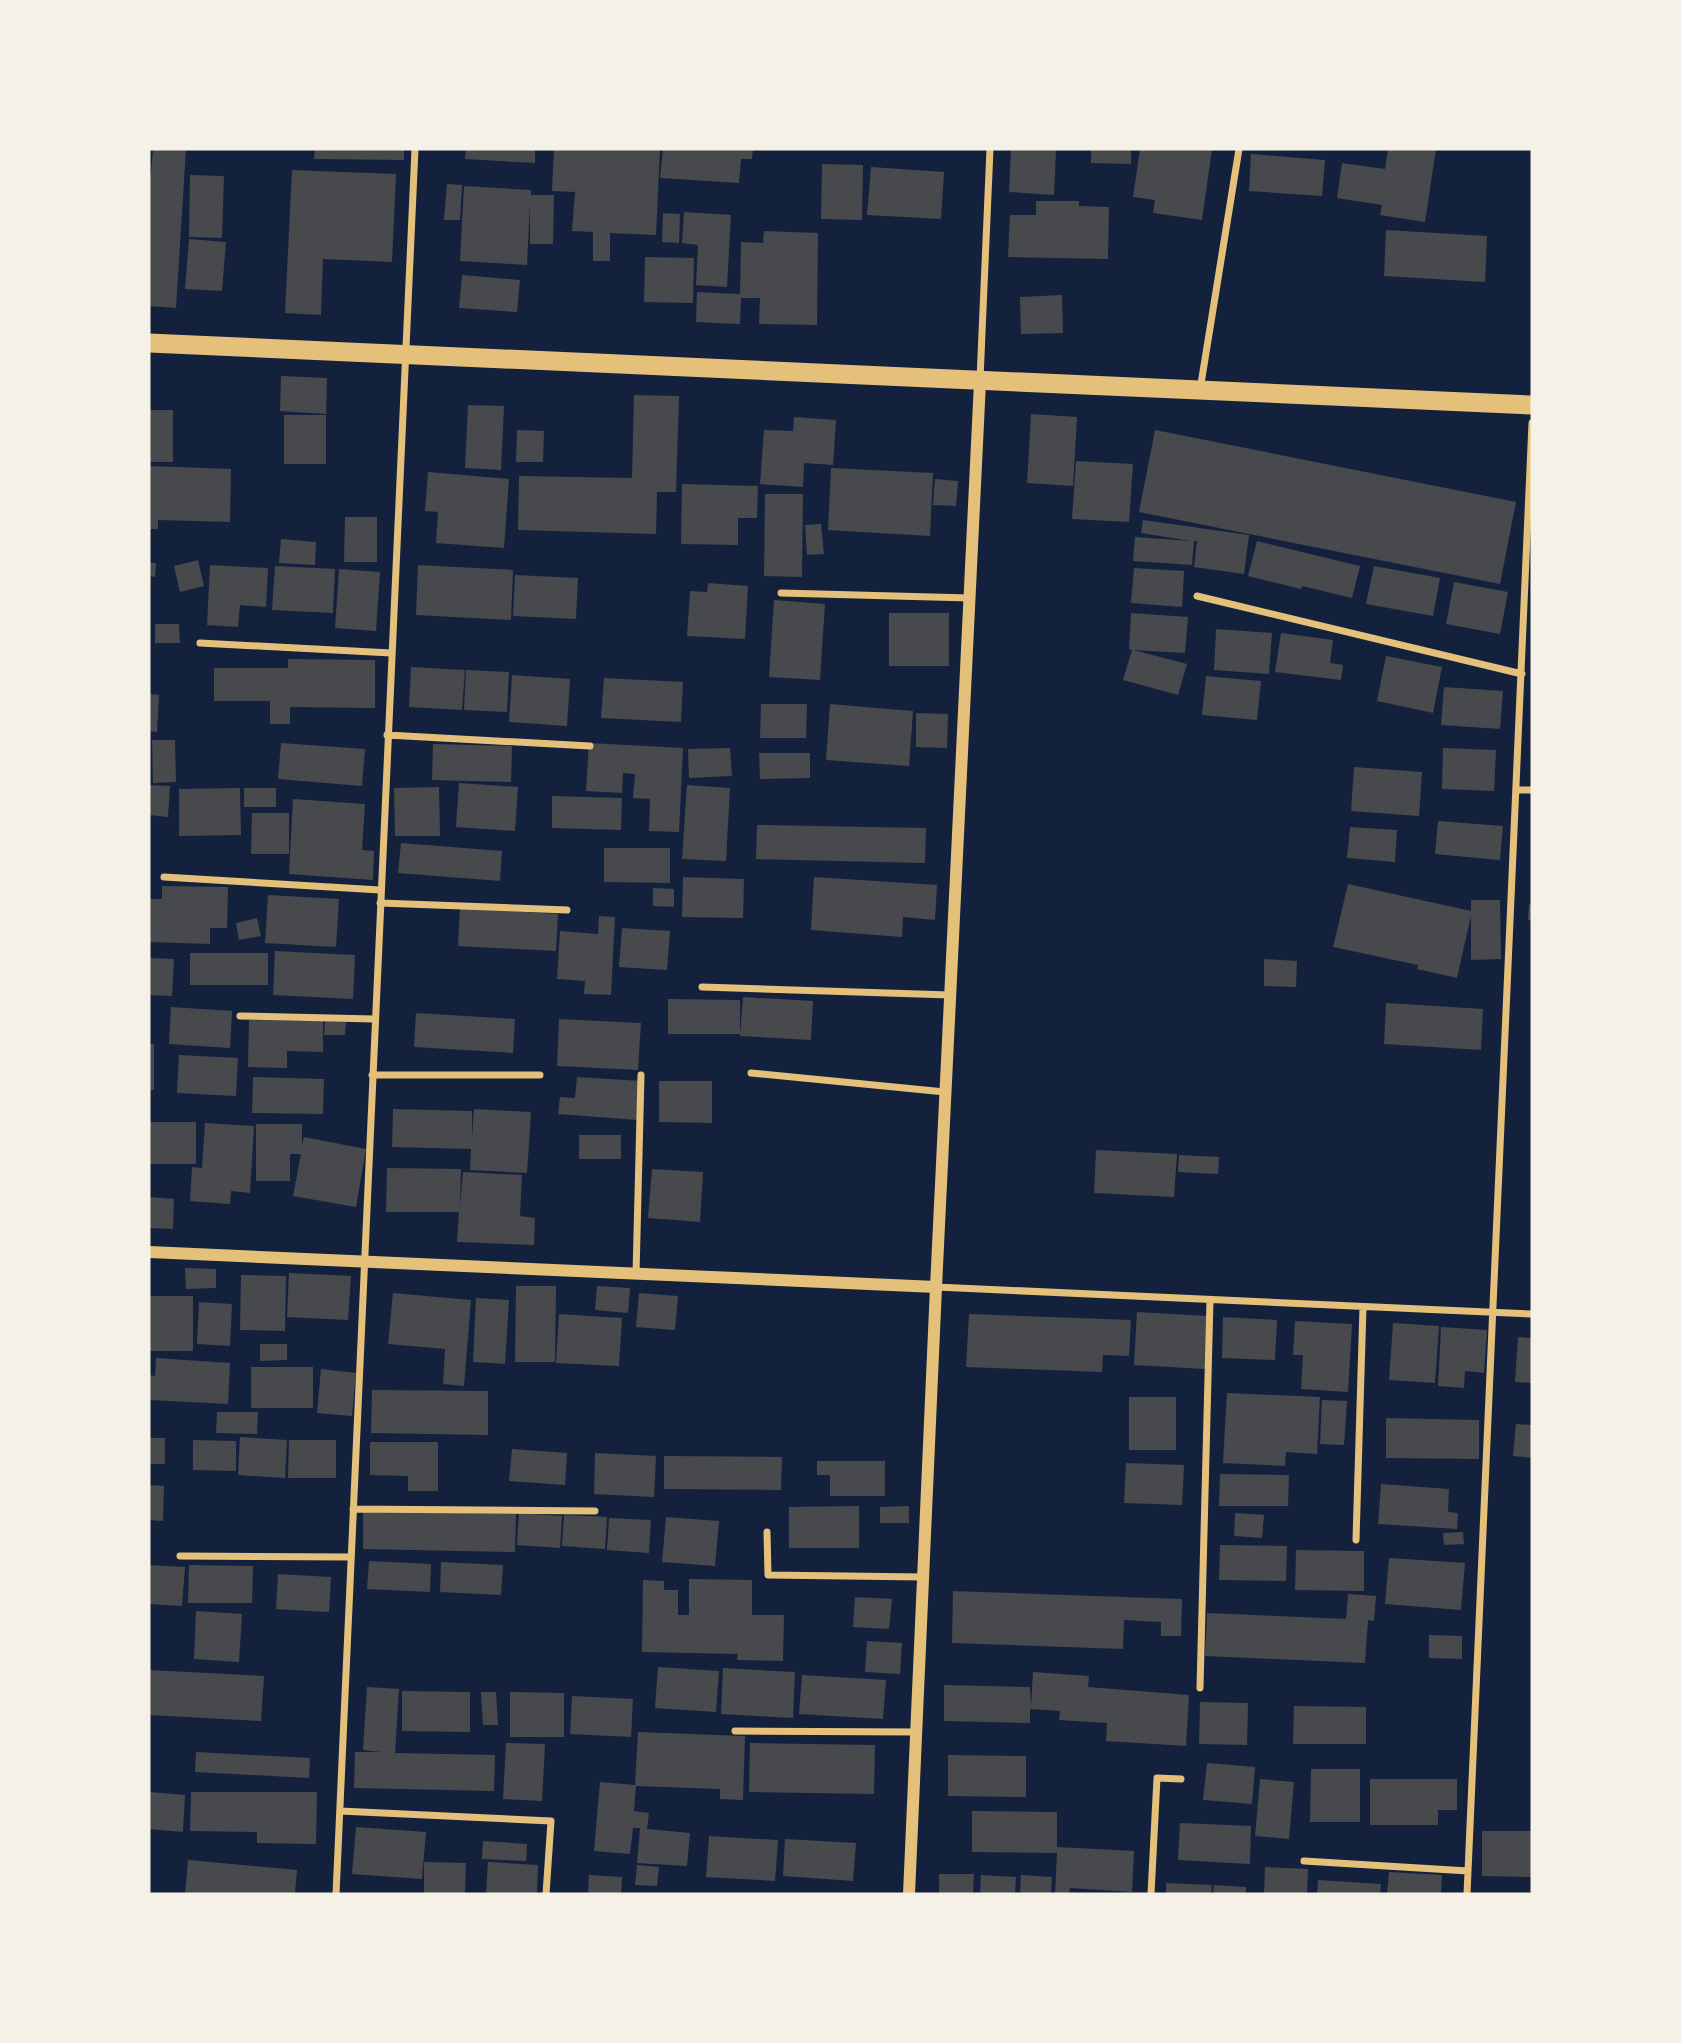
<svg xmlns="http://www.w3.org/2000/svg" width="1681" height="2043" font-family="'Libre Baskerville',serif">
<style>
.building{fill:#48494c}
.lines{fill:none;stroke-linecap:round;stroke-linejoin:round}
.minor{stroke:#e5c07b;stroke-width:7}
.tertiary{stroke:#e5c07b;stroke-width:12}
.trunk{stroke:#e5c07b;stroke-width:19}
</style>
<rect width="100%" height="100%" fill="#14213d"/>
<!-- building -->
<path class="building" d="M153,149H186L176,308L149,306V197Z
M315,149H404V160L314,159Z
M466,149H535V163L465,159Z
M554,149H660L656,235L610,233V261H593V232L572,231L575,192L552,191Z
M663,149H753L752,159H741L739,183L660,178Z
M1011,149H1056L1054,195L1009,192Z
M1091,149H1131V164L1091,163Z
M1140,149H1212L1202,220L1153,213L1155,200L1133,197Z
M1388,149H1436L1425,222L1380,215L1382,205L1337,198L1342,163L1385,169Z
M1251,154L1325,160L1322,196L1249,191Z
M822,164L863,165L862,220L821,219Z
M871,167L944,172L941,219L867,215Z
M292,170L396,174L392,262L323,259L321,315L285,313Z
M190,175L224,176L222,238L189,237Z
M447,184L462,185L460,220H444Z
M464,186L531,190V195H554L553,244H530V204L527,265L460,261Z
M1036,201H1079V206L1109,207L1108,259L1008,257L1010,215H1036Z
M684,212L731,215L727,287L696,285L698,245L682,243Z
M663,213L680,214L679,243L662,242Z
M1386,230L1487,236L1485,282L1384,276Z
M764,231L818,233L817,325L759,324L760,298H741L740,324L696,322L697,292L740,294L741,242L763,243Z
M189,239L226,242L222,291L185,289Z
M645,257L694,258L693,303L644,302Z
M462,275L520,280L517,312L459,308Z
M1062,295L1063,333L1021,334L1020,297Z
M281,376L327,378L326,414L280,411Z
M634,395L679,396L676,492H657L656,534L518,530L519,476L632,478Z
M468,405L504,406L501,470L465,468Z
M149,410H173V462H149Z
M1031,414L1077,417L1073,486L1027,483Z
M284,415H326V464H284Z
M794,417L836,420L833,465L804,463L803,487L760,484L764,430L793,431Z
M517,430L544,431L543,462H516Z
M1155,430L1516,502L1500,584L1139,512Z
M1076,461L1133,464L1129,522L1072,519Z
M149,466L231,469L230,522L158,520V529H149Z
M831,468L933,473L930,536L828,530Z
M428,472L509,479L504,548L436,543L438,512L425,511Z
M935,479L958,481L956,506L933,505Z
M682,484L758,486L757,518H738V545L681,544Z
M765,494H803L802,577L764,576Z
M345,517H377V562H344Z
M1143,520L1249,535L1244,574L1194,567L1197,541H1194L1192,565L1133,561L1135,537L1191,541L1141,533Z
M821,524L824,554L807,555L805,525Z
M281,539L316,542L315,565L279,563Z
M1257,541L1360,566L1352,598L1302,586L1301,589L1248,576Z
M198,560L204,586L180,592L174,566Z
M149,563H156L155,577L149,576Z
M210,565L268,568L266,607L240,605L238,627L207,625Z
M418,565L513,570L511,620L416,615Z
M275,566L335,569L333,613L272,610Z
M1374,566L1440,578L1433,616L1366,604Z
M1134,568L1184,571L1182,607L1131,603Z
M339,569L380,572L376,631L335,628Z
M515,575L578,578L576,619L513,616Z
M1454,582L1508,592L1500,634L1446,624Z
M708,583L748,586L745,639L687,636L690,591L707,592Z
M774,600L825,604L820,680L769,677Z
M889,613H949V666H889Z
M1131,613L1188,617L1185,653L1133,650L1187,664L1178,695L1123,680L1132,650L1129,649Z
M155,624H179L180,643H155Z
M1216,629L1272,633L1269,674L1214,670Z
M1281,633L1333,640L1330,663L1343,665L1341,680L1275,672Z
M1386,656L1442,667L1433,713L1377,701Z
M288,659L375,660V708L290,707V724H270V701H214V668H288Z
M411,667L465,670L462,710L409,707Z
M466,670L509,672L507,712L464,710Z
M512,675L570,679L567,726L509,722Z
M1206,676L1261,681L1257,720L1202,715Z
M604,678L683,682L681,722L601,718Z
M1444,687L1503,691L1500,729L1441,725Z
M149,694L159,695L157,732L149,731Z
M761,704H807L806,738H760Z
M830,704L913,711L909,766L826,760Z
M916,713L948,714L947,748L916,747Z
M152,740H175L176,782L153,783Z
M281,743L365,749L362,786L278,779Z
M589,743L683,748L679,832L649,831L650,799L633,798L635,774L623,773L622,793L586,791Z
M433,744L512,746L511,782L432,780Z
M730,748L732,776L689,778L688,749Z
M1443,748L1496,750L1494,791L1442,789Z
M759,753H810V778L760,779Z
M1354,767L1422,772L1419,816L1351,811Z
M459,783L518,787L515,831L456,827Z
M149,785L170,786L168,817L149,815Z
M687,785L730,788L726,861L682,859Z
M439,787L440,836H395L394,788Z
M240,788L241,835L179,836V789Z
M244,788H276V807H244Z
M552,796L622,798L621,830L552,828Z
M293,799L365,804L362,850L374,851L373,880L289,874Z
M252,813H289V854H251Z
M1438,821L1503,826L1500,860L1435,854Z
M757,825L926,828L925,863L756,859Z
M1350,827L1397,830L1395,862L1347,858Z
M401,843L502,851L500,881L398,873Z
M604,848H670V883L604,882Z
M683,877L744,879L743,918L682,917Z
M814,877L937,885L935,920L903,917L902,937L811,930Z
M1348,884L1471,911V900H1500L1501,959L1471,960V916L1457,978L1417,969L1418,965L1333,947Z
M162,886L228,887L227,928H210V944L149,942V899H162Z
M653,888L674,889V907L653,906Z
M268,895L339,899L336,947L265,943Z
M1529,904L1532,905V921L1528,920Z
M460,908L558,914L556,951L458,946Z
M599,916L615,917L611,995L584,994L585,981L557,979L560,931L598,934Z
M257,918L261,936L239,940L236,923Z
M622,928L670,931L667,970L619,967Z
M275,951L355,955L353,999L273,995Z
M190,953H268V985H190Z
M149,958L174,959L172,996L149,995Z
M1264,959L1297,961L1296,987L1264,986Z
M743,997L813,1001L811,1040L740,1036Z
M668,999L740,1000V1034H668Z
M1386,1003L1483,1009L1481,1050L1384,1044Z
M171,1007L232,1011L230,1048L169,1044Z
M416,1013L515,1019L513,1053L414,1047Z
M559,1019L641,1023L638,1070L557,1066Z
M249,1020L323,1021V1052L287,1051V1068L248,1067Z
M325,1021L346,1022L345,1035H324Z
M149,1044H154V1090H149Z
M179,1055L238,1058L236,1096L177,1093Z
M253,1077L324,1079L323,1114L252,1113Z
M577,1077L641,1081L638,1120L558,1114L560,1097L575,1098Z
M659,1081H712V1123L659,1122Z
M393,1109L472,1111V1137L474,1109L531,1112L527,1173L470,1170L471,1149L392,1147Z
M149,1122H196V1164H149Z
M205,1123L254,1126L250,1193L231,1191L230,1204L190,1201L192,1167L202,1168Z
M256,1124H302V1145L304,1137L366,1149L356,1207L293,1196L301,1154H290V1181H256Z
M579,1135H621V1159H579Z
M1096,1150L1177,1154L1174,1197L1094,1193Z
M1179,1155L1219,1157L1218,1174L1178,1172Z
M387,1168L461,1169L460,1206L463,1172L522,1175L520,1216L535,1218L534,1245L457,1242L459,1212H386Z
M652,1169L703,1172L700,1222L648,1218Z
M149,1197L174,1199L173,1229L149,1228Z
M185,1268L216,1269V1288L186,1289Z
M289,1273L351,1276L348,1320L287,1317Z
M241,1275L286,1276L285,1331L240,1330Z
M516,1286H556L555,1362H515Z
M597,1286L630,1288L628,1313L595,1310Z
M393,1293L471,1300L464,1386L443,1384L445,1349L388,1344Z
M639,1293L678,1296L675,1330L636,1327Z
M149,1296H193V1351H149Z
M476,1298L509,1300L505,1364L473,1362Z
M199,1302L232,1304L230,1346L197,1344Z
M1137,1312L1208,1316L1205,1369L1134,1365Z
M559,1314L622,1318L619,1366L556,1363Z
M969,1314L1131,1320L1129,1356L1103,1355L1102,1372L966,1367Z
M1223,1317L1277,1320L1275,1360L1222,1358Z
M1295,1321L1352,1324L1348,1392L1301,1389L1303,1355H1293Z
M1393,1323L1439,1326L1435,1383L1389,1380Z
M1441,1327L1487,1330L1484,1373L1465,1371L1464,1388L1438,1386Z
M1518,1337L1532,1338V1383L1515,1382Z
M260,1344H287V1360L260,1361Z
M156,1358L230,1363L228,1404L149,1400V1375L155,1376Z
M251,1367H313V1408H251Z
M321,1369L356,1373L352,1416L317,1413Z
M372,1390L488,1391V1435L371,1433Z
M1227,1393L1320,1397L1317,1454L1286,1452L1285,1466L1223,1463Z
M1129,1397H1176V1450H1129Z
M1322,1400L1347,1401L1344,1445L1320,1444Z
M217,1412H258L257,1434L216,1433Z
M1386,1418L1479,1420V1459L1386,1458Z
M1516,1424L1532,1425V1458L1513,1456Z
M240,1437L287,1440L285,1478L238,1475Z
M149,1438H165V1464H149Z
M193,1440L236,1441V1471L193,1470Z
M289,1440H336V1478H288Z
M370,1442H438V1491H408V1476L370,1475Z
M512,1449L567,1453L565,1485L509,1481Z
M595,1453L656,1456L654,1497L594,1494Z
M664,1456L782,1457L781,1490L664,1489Z
M817,1461H885V1496H830V1475H817Z
M1126,1463L1184,1465L1182,1505L1124,1503Z
M1220,1474L1289,1475L1288,1506H1219Z
M1381,1484L1449,1489L1448,1512L1458,1513L1457,1529L1378,1524Z
M149,1485L164,1486L163,1521L149,1520Z
M859,1506V1548H789V1507Z
M909,1506V1523H880V1507Z
M363,1511L516,1514L515,1552L363,1549Z
M519,1513L562,1516L560,1548L517,1545Z
M1235,1513L1264,1515L1262,1538L1234,1536Z
M564,1515L607,1517L605,1549L562,1546Z
M666,1517L719,1521L715,1566L662,1562Z
M609,1518L651,1520L649,1553L607,1550Z
M1463,1532L1464,1544L1444,1545L1443,1533Z
M1220,1545L1287,1546L1286,1581L1219,1580Z
M1296,1550L1364,1551V1591L1295,1590Z
M1389,1558L1465,1563L1461,1610L1385,1604Z
M369,1561L431,1564L430,1592L367,1589Z
M441,1562L503,1565L501,1595L440,1592Z
M149,1565L185,1567L182,1606L149,1604Z
M189,1565L253,1566L252,1603H188Z
M278,1574L331,1577L329,1612L276,1609Z
M689,1579L752,1580V1615H784L783,1661L737,1660L738,1654L642,1652L643,1580L664,1581V1590H678V1615H689Z
M953,1591L1182,1599L1181,1636H1161V1622L1124,1620L1123,1649L952,1643Z
M1348,1594L1376,1596L1374,1621L1368,1620L1365,1663L1205,1656L1207,1613L1346,1619Z
M855,1597L892,1599L889,1629L853,1627Z
M196,1611L242,1614L239,1662L194,1659Z
M1429,1635L1462,1636V1659L1429,1658Z
M867,1641L902,1643L900,1674L865,1672Z
M658,1667L719,1671L716,1712L655,1708Z
M723,1668L795,1672L793,1718L721,1714Z
M149,1670L264,1676L261,1721L149,1715Z
M1033,1672L1089,1676L1088,1687L1189,1695L1186,1746L1106,1741L1107,1723L1059,1720L1060,1711L1030,1709V1723L944,1721V1685L1030,1687L1031,1707Z
M802,1675L886,1680L883,1719L799,1714Z
M367,1687L399,1689L395,1753L495,1755L494,1791L354,1788L355,1752H381L363,1750Z
M402,1691L470,1692V1732L402,1731Z
M481,1692H496L498,1725H483Z
M510,1692L564,1693V1737H510Z
M572,1696L633,1699L631,1737L570,1734Z
M1200,1702L1248,1703L1247,1745L1199,1744Z
M1294,1706L1366,1707V1744H1293Z
M638,1732L745,1736L743,1800L720,1799V1789L636,1786L634,1811L649,1813L647,1829L690,1833L687,1866L637,1863L640,1828H633L630,1854L594,1851L600,1782L635,1785Z
M506,1743L545,1744L542,1801L503,1799Z
M750,1743L875,1745L874,1794L749,1792Z
M196,1752L310,1758L309,1778L195,1772Z
M948,1755L1026,1756V1797L948,1796Z
M1207,1763L1255,1767L1252,1804L1203,1800Z
M1311,1769H1360V1822H1310Z
M1260,1779L1294,1782L1289,1839L1255,1836Z
M1370,1779H1457V1810H1438V1825H1370Z
M149,1792L185,1795L183,1832L149,1829Z
M191,1792H317L316,1844L257,1843V1832L190,1831Z
M972,1811L1057,1812V1847L1134,1851L1132,1892L1070,1888L1069,1894H1055L1057,1853L972,1852Z
M1180,1823L1251,1826L1250,1864L1178,1860Z
M356,1827L426,1832L422,1879L352,1874Z
M1482,1831H1532V1877L1482,1876Z
M709,1836L778,1840L775,1881L706,1877Z
M785,1839L856,1843L853,1881L783,1876Z
M483,1841L527,1844L526,1861L482,1859Z
M188,1860L297,1870L295,1894H185Z
M424,1862L466,1863L465,1894H424Z
M488,1862L538,1865L537,1894H486Z
M637,1865L659,1867L657,1886L635,1885Z
M1265,1867L1308,1869L1307,1894H1264Z
M1389,1872L1442,1875L1441,1894H1387Z
M939,1874H974L973,1894H939Z
M589,1875L622,1877L621,1894H588Z
M981,1875L1016,1877L1015,1894H980Z
M1021,1875L1052,1877L1051,1894H1020Z
M1318,1880L1381,1884L1380,1894H1317Z
M1166,1883L1212,1885L1211,1894H1166Z
M1214,1885L1246,1887V1894H1213Z"/>
<g class="lines">
<!-- minor -->
<path class="minor" d="M980,379L990,149
M1200,390L1239,149
M781,593L970,598
M1197,596L1522,674
M200,643L391,653
M387,735L590,746
M1517,790H1532
M164,877L380,890
M380,903L567,910
M702,987L950,995
M240,1016L374,1019
M751,1073L945,1092
M372,1075H540
M636,1274L641,1075
M936,1287L1532,1314
M353,1509L595,1511
M767,1532L768,1575L923,1577
M1356,1540L1363,1307
M180,1556L351,1557
M1200,1688L1210,1300
M735,1731L916,1732
M340,1811L551,1821L546,1894
M1304,1861L1468,1871
M336,1894L415,149
M1151,1894L1157,1778L1181,1779
M1467,1894L1532,423"/>
<!-- tertiary -->
<path class="tertiary" d="M149,1252L936,1287
M909,1894L936,1287L980,382"/>
<!-- trunk -->
<path class="trunk" d="M149,343L1532,405"/>
</g>
<!-- border -->
<rect width="1681" height="2043" fill="none" stroke="#f6f1e7" stroke-width="301"/>
</svg>
